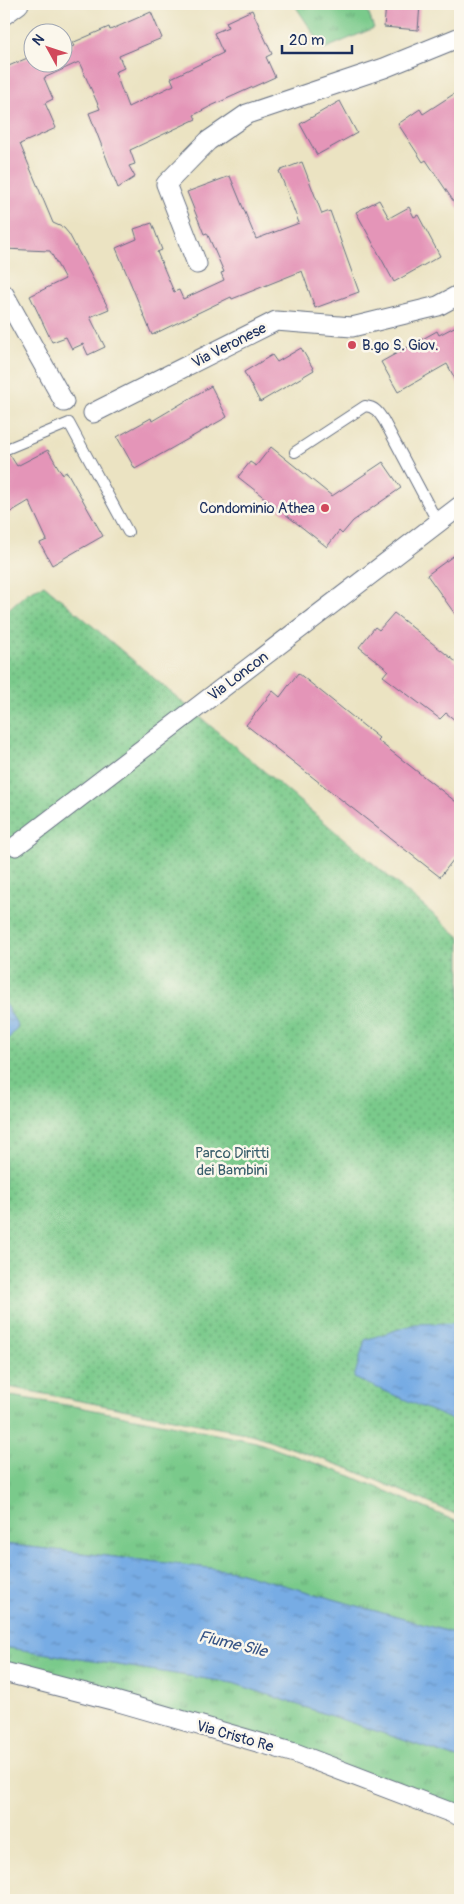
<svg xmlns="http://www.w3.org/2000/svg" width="464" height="1904" font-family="Pangolin,sans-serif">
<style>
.grass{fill:url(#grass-tufts);stroke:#4a7c74}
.park{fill:url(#park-dots);stroke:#4a7c74}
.water{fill:url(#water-ripples);stroke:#496ea1}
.building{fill:#e495b8}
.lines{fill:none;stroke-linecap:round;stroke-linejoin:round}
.lane-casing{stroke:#646e81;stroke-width:12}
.street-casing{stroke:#646e81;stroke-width:21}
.lane{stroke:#fff;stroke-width:10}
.street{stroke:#fff;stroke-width:19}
.poi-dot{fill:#d1495b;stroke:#fbf7ec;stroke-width:2}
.labels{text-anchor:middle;stroke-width:5;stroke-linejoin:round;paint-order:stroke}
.street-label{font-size:15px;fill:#1b2f5e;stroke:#fbf7ec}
.poi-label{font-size:15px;fill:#1b2f5e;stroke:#fbf7ec;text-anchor:start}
.park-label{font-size:15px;fill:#385e6c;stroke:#fbf7ec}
.water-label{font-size:16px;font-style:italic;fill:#375486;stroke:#fbf7ec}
</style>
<defs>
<pattern id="grass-tufts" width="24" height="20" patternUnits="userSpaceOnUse" patternTransform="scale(1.25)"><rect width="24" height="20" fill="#7aca8b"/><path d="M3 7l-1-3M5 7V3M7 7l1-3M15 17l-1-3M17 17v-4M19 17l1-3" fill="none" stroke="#63a475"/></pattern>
<pattern id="park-dots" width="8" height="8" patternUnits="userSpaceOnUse" patternTransform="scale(1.25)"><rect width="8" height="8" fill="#7aca8b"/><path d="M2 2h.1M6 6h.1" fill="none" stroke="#63a475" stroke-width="1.8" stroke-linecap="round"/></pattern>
<pattern id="water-ripples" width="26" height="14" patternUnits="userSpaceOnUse" patternTransform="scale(1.25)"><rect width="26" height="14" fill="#77ace4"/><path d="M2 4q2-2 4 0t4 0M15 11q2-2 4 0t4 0" fill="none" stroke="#618cbc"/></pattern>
</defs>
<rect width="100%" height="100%" fill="#fbf7ec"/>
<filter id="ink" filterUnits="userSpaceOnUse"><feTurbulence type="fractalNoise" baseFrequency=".02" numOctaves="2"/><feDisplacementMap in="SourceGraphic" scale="10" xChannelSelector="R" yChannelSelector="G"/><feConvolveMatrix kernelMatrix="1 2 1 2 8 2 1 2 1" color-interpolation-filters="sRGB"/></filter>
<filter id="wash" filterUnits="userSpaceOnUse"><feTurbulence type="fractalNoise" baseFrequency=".0096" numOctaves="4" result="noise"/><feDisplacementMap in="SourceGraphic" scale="20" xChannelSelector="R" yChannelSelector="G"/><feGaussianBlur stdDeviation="1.12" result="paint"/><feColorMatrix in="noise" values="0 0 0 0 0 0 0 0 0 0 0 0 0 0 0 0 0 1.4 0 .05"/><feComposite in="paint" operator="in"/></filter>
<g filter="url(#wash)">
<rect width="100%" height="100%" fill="#ebe3c2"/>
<!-- grass -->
<path class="grass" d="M294,4H365L374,28L324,49Z
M4,1395L79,1407L256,1442L351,1476L460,1523V1635L234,1571L4,1544Z
M4,1647L233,1683L460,1759V1816L295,1753L4,1672Z"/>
<!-- park -->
<path class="park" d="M44,585L460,937V1516L350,1469L255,1435L4,1386V613L27,593Z"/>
<!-- water -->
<path class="water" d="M4,1002L18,1026L4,1045Z
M460,1323V1423L354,1378L365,1340L415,1324Z
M4,1544L234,1571L460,1635V1759L233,1683L4,1647Z"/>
<g id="blocks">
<!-- building -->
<path class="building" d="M386,4H420L418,30L384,27Z
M252,10L272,54L266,57L275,77L211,106L194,115L196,119L130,150L135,164L129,166L135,177L118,188L89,113L100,109L79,62L44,78L53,99L45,103L56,128L20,144L53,223L64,228L69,234L109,309L90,317L105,347L88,355L83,344L72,349L66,337L52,342L30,296L65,279L50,251L4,249L7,216L4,218V68L32,56V63L62,62V50L74,46L72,43L109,27L110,30L151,12L162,38L119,56L124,68L115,72L128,107L174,85L171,78L223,53L214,33L228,27L226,22Z
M460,90V211L426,160L423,162L398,124L420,109L423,114Z
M340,101L357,133L317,155L300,124Z
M302,162L322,214L330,211L359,292L315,308L302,271L232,299L231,297L152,335L116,248L137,239L134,229L152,223L162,250L157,252L174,292L179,290L183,299L224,280L221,273L224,272L207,233L204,234L187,192L230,176L256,239L299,223L279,171Z
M379,200L389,218L409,207L414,217L418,215L440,256L394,282L356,212Z
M460,324V388L447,364L398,392L381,362L437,331L439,335Z
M301,348L314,370L260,402L244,372L272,355L277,362Z
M211,386L227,417L135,469L117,437L151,418L152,421Z
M271,447L332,496L383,462L401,488L353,521L342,534L339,531L327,547L238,477L250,462L256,466Z
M48,450L62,474L67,472L103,536L52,565L40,543L47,540L29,501L4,516V457L10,455L17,466Z
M460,551V621L427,575Z
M394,613L460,665V724L446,713L440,719L383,676L388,670L359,647L375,627L379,630Z
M298,673L379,738L377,740L460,805V851L440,877L246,725L273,691L280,697Z"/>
</g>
</g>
<g filter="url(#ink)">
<use href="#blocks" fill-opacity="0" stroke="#646e81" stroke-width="1"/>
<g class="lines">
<defs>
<path id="lane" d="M4,450L69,423L128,532
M295,452L365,406C376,407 379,413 384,421L438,523"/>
<path id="street" d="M4,15L19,4
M197,264L166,184L208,141L247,114L384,68L460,37
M4,294L64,402
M93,413L276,321L352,327L438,306L460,294
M16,846L460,506
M4,1672L112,1700L295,1753L460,1816"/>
</defs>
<!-- lane casing -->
<use href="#lane" class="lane-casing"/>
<!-- street casing -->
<use href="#street" class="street-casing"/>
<!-- lane -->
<use href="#lane" class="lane"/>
<!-- street -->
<use href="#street" class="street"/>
</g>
</g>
<!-- markers -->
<g class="poi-dot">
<circle cx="352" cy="345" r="5"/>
<circle cx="325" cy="508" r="5"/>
</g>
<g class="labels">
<!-- street labels -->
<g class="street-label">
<text transform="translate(229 345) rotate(-27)" y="5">Via Veronese</text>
<text transform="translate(238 676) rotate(-37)" y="5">Via Loncon</text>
<text transform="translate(235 1736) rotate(16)" y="5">Via Cristo Re</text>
</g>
<!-- poi labels -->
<g class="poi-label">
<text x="362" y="350">B.go S. Giov.</text>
<text x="315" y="513" text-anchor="end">Condominio Athea</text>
</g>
<!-- park labels -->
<g class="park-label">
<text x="232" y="1158">Parco Diritti<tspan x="232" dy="17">dei Bambini</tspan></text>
</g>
<!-- water labels -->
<g class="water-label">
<text transform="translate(233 1643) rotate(13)" y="6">Fiume Sile</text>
</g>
</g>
<!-- margin -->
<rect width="464" height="1904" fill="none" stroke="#fbf7ec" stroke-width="20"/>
<!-- north arrow -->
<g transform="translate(48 48) rotate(310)"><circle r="24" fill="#fbf7ec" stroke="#a1a7b3"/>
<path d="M0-4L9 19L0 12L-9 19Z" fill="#d1495b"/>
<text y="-8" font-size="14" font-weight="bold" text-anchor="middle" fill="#1b2f5e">N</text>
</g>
<!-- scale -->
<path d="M282 45v8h70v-8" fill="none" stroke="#1b2f5e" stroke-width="2.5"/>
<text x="289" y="45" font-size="15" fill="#1b2f5e" stroke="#fbf7ec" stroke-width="4" paint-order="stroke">20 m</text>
</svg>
